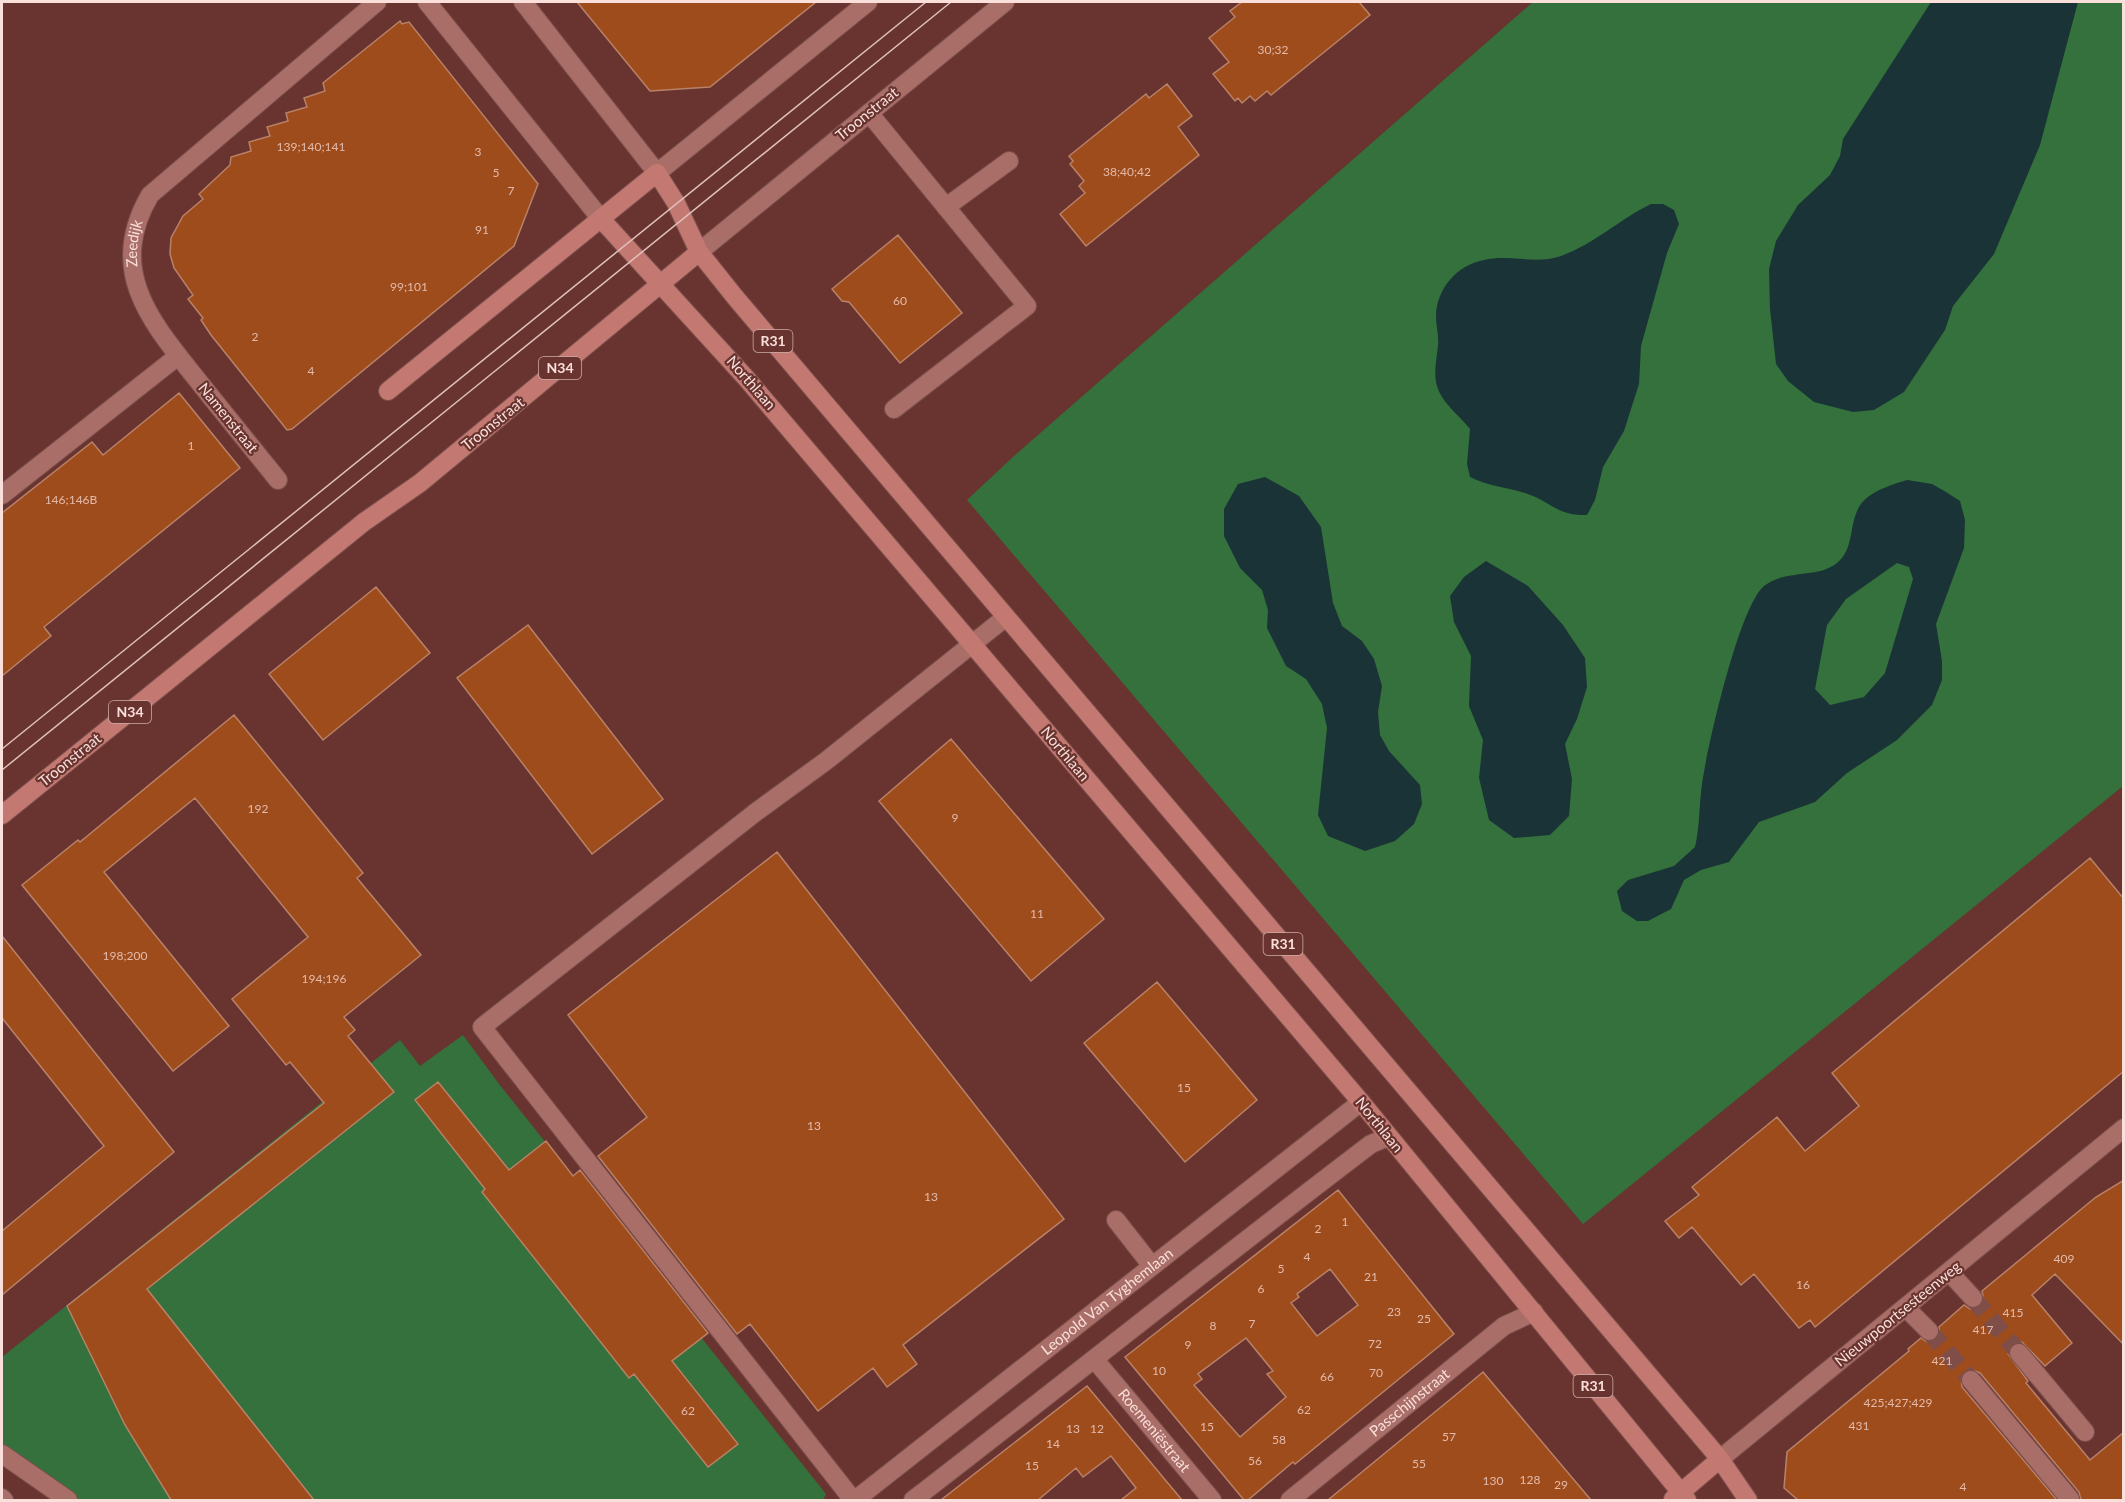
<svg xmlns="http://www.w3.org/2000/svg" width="2125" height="1502" font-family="Lato,sans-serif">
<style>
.green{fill:#34713c}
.water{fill:#1a3337;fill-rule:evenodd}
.building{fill:#9f4c1c;stroke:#b98268;stroke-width:1.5;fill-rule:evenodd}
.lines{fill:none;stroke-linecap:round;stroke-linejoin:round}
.minor-tunnel{stroke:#7f4e49;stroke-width:18;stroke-dasharray:18 9;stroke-linecap:butt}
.minor-casing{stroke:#7c504d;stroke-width:20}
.major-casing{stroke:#7c504d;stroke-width:20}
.minor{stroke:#a96e67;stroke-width:18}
.major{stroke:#c37971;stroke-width:18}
.tram{stroke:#dfc0bc;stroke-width:1.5}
.labels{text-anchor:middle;stroke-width:4.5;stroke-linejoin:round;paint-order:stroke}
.number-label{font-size:12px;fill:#e3baab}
.shield{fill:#69342f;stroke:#ceaca7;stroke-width:1.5}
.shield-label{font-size:14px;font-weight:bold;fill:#fadfdb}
.street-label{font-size:15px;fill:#fadfdb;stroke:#69342f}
</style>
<rect width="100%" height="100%" fill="#69342f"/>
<!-- green -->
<path class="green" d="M1533,2H2123V786L1583,1224L967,500L1014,456Z
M463,1035L499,1084L826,1494L823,1500H78L2,1446V1357L400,1040L420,1066Z"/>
<!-- water -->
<path class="water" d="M1931,2H2078L2040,145L1994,254L1953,306L1945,330L1904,392L1874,410L1853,412L1814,402L1788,381L1776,364L1770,309L1769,269L1776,241L1798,205L1830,175L1840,156L1843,139Z
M1651,204H1663L1674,210L1679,224L1667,253L1641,346L1639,384L1624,431L1603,467L1595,500L1587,515C1556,516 1551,501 1525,493C1506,487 1488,486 1470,477L1467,464L1470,429C1459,415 1442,403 1437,386C1433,373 1437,358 1438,345C1439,336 1436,326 1436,317C1436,289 1457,265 1484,260C1511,254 1535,265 1561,256C1594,244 1620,219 1651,204Z
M1265,477L1299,496L1321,527L1333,603L1342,626L1362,641L1374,659L1382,686L1378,712L1380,735L1389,751L1420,785L1422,804L1414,824L1395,841L1365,851L1328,836L1318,815L1327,728L1322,704L1306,679L1286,666L1267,628L1268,610L1262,590L1240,568L1224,536V509L1238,484Z
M1907,480L1932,484L1946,492L1960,501L1965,520L1964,548L1936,624L1942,661V680L1932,705L1897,740L1847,773L1815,802L1759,822L1729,862L1701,870L1684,880L1671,909L1648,921H1637L1622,911L1617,891L1628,880L1674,866L1695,847C1700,826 1699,805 1702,784C1707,748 1739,607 1764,586C1785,569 1817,579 1837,563C1854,549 1849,527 1858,509C1866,492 1891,485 1907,480ZM1897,563L1909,567L1913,579L1885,673L1864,697L1830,705L1815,689L1827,625L1846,599Z
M1486,561L1528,586L1563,625L1585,658L1587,687L1577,719L1565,744L1572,779L1569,816L1550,835L1514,838L1489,820L1479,778L1483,740L1469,706L1471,656L1454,622L1450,596L1464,577Z"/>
<!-- building -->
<path class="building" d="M577,2H816L710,87L650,91Z
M1242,2H1359L1370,15L1271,95L1267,91L1255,101L1250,96L1242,103L1238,98L1235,101L1213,74L1229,62L1209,38L1235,17L1230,11Z
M400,21L402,24L409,22L538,184L514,246L292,429L287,430L211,335L201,320L203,318L188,299L193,295L174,268L170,254L171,238L183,216L203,199L199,194L230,165L231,157L251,151L249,142L270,136L267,127L288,121L286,113L307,107L304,98L325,91L323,83Z
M1167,84L1192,116L1178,127L1199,155L1086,246L1060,214L1085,193L1079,186L1084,181L1070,164L1073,161L1069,156L1146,94L1149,98Z
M898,235L962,313L900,363L849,302L842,301L832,289Z
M179,393L240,468L44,627L51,636L2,676V513L92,442L103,455Z
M376,587L430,653L323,740L269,674Z
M528,625L663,799L592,854L457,678Z
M234,715L363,873L357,878L421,955L344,1017L355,1030L348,1036L394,1092L147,1289L314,1500H171L125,1425L67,1306L324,1103L290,1062L286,1065L232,999L308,937L195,798L104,872L229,1026L173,1071L22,885L78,840L80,842Z
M951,739L1104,919L1031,981L879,801Z
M777,852L1064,1219L903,1345L917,1364L887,1387L873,1368L818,1411L750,1324L737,1334L598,1156L647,1117L568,1015Z
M2090,858L2124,899V1071L1815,1327L1810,1320L1799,1328L1754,1274L1741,1285L1692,1227L1679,1238L1665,1221L1699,1195L1692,1187L1777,1117L1805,1151L1859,1106L1832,1073Z
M2,936L174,1152L2,1295V1231L104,1146L2,1018Z
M1157,982L1257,1100L1185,1162L1084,1043Z
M438,1082L509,1170L546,1141L573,1176L580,1170L708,1333L672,1361L738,1444L708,1467L634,1374L629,1378L482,1192L485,1189L415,1100Z
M2124,1180V1345L2055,1274L2032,1295L2072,1343L2045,1366L2022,1342L2012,1344L2008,1354L2028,1381L2026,1383L2090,1460L2124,1432V1500H2081L2079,1492L1980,1373L1970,1369L1961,1376L1962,1387L2057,1500H1798L1784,1488L1787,1452L1909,1351L1908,1349L1921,1338L1927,1342L1936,1339L1940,1333L1939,1327L1964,1305L1970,1309L1980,1307L1984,1301L1982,1291L2096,1197Z
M1338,1190L1454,1334L1295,1464L1293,1462L1248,1500H1244L1125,1357ZM1330,1269L1358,1305L1317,1336L1291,1303L1299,1297L1297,1294ZM1246,1338L1273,1371L1267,1374L1286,1397L1240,1437L1194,1385L1202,1379L1198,1374Z
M1483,1372L1591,1500H1328L1458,1393Z
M1087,1386L1182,1500H1121L1136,1488L1111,1456L1083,1477L1076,1468L1038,1500H941Z"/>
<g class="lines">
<!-- minor-tunnel -->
<path class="minor-tunnel" d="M1973,1298L2019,1353
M1929,1331L1971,1380"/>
<defs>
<g id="minor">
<path d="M427,2L601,219"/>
<path d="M523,2L657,173L868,2"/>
<path d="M869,113L1027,306L894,409"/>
<path d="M946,207L1009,161"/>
<path d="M699,252L1005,2"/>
<path id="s1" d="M278,480C253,449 228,418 203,387C155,326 104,274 150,195L377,2"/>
<path d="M2,495L178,356"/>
<path d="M1116,1220L1152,1266"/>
<path d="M1949,1272L1973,1298"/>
<path d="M1906,1308L1929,1331"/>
<path d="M2019,1353L2085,1432"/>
<path id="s2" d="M1095,1360L1212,1500"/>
<path d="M1971,1380L2070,1499"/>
<path d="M2,1454L68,1500"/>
<path d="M1720,1459L2124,1128"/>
<path d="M2,1498L4,1500"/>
<path d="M853,1500L482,1027L756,812L826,761L1006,617"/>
<path id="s3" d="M855,1500L1361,1102"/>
<path d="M913,1500C1066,1382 1217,1261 1371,1144L1388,1137"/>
<path id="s4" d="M1290,1500L1504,1326L1534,1312"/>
</g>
<path id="major" d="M601,219L746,378L1361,1102L1687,1500
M388,391L657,173L676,203L699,252L735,297L1720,1459L1748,1500
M2,815L364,522L420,483L699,252
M1673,1499L1720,1459"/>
</defs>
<!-- minor casing -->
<use href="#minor" class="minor-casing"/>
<!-- major casing -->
<use href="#major" class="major-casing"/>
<!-- minor -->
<use href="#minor" class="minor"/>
<!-- major -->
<use href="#major" class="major"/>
<!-- tram -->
<path class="tram" d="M2,749L926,2
M2,770L951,2"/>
</g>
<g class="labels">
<!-- number labels -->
<g class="number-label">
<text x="1273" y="54">30;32</text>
<text x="311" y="151">139;140;141</text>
<text x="478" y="156">3</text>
<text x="1127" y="176">38;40;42</text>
<text x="496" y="177">5</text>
<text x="511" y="195">7</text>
<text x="482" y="234">91</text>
<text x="409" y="291">99;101</text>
<text x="900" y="305">60</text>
<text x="255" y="341">2</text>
<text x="311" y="375">4</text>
<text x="191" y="450">1</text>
<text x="71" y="504">146;146B</text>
<text x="258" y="813">192</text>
<text x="955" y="822">9</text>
<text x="1037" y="918">11</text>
<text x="125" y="960">198;200</text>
<text x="324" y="983">194;196</text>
<text x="1184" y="1092">15</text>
<text x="814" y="1130">13</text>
<text x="931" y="1201">13</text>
<text x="1345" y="1226">1</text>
<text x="1318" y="1233">2</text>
<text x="1307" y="1261">4</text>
<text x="2064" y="1263">409</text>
<text x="1281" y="1273">5</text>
<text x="1371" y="1281">21</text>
<text x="1803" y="1289">16</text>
<text x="1261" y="1293">6</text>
<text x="1394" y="1316">23</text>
<text x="2013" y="1317">415</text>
<text x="1424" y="1323">25</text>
<text x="1252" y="1328">7</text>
<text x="1213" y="1330">8</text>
<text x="1983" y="1334">417</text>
<text x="1375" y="1348">72</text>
<text x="1188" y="1349">9</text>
<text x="1942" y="1365">421</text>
<text x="1159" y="1375">10</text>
<text x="1376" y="1377">70</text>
<text x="1327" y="1381">66</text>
<text x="1898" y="1407">425;427;429</text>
<text x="1304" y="1414">62</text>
<text x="688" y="1415">62</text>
<text x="1859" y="1430">431</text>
<text x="1207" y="1431">15</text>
<text x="1073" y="1433">13</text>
<text x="1097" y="1433">12</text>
<text x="1449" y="1441">57</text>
<text x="1279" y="1444">58</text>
<text x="1053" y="1448">14</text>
<text x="1255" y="1465">56</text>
<text x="1419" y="1468">55</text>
<text x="1032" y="1470">15</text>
<text x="1530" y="1484">128</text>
<text x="1493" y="1485">130</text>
<text x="1561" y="1489">29</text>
<text x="1963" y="1491">4</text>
</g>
<!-- shield labels -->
<g class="shield">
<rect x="753.5" y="330" width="39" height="22" rx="4.5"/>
<rect x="539" y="357" width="42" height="22" rx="4.5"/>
<rect x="109" y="701" width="42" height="22" rx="4.5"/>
<rect x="1263.5" y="933" width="39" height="22" rx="4.5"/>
<rect x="1573.5" y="1375" width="39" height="22" rx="4.5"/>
</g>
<g class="shield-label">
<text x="773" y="346">R31</text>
<text x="560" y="373">N34</text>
<text x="130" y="717">N34</text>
<text x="1283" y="949">R31</text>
<text x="1593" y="1391">R31</text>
</g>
<!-- street labels -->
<g class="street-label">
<text transform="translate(867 114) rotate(-39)" y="5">Troonstraat</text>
<text dy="5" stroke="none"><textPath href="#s1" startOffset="284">Zeedijk</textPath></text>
<text transform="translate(751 383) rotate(49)" y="5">Northlaan</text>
<text transform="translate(228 418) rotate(51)" y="5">Namenstraat</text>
<text transform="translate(493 424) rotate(-39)" y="5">Troonstraat</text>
<text transform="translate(1065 754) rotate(50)" y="5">Northlaan</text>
<text transform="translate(70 760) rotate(-39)" y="5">Troonstraat</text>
<text transform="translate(1379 1125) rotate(51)" y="5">Northlaan</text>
<text dy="5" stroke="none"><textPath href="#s3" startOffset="321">Leopold Van Tyghemlaan</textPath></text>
<text transform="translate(1898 1314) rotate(-39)" y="5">Nieuwpoortsesteenweg</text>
<text dy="5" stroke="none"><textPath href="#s4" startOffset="154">Passchijnstraat</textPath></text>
<text dy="5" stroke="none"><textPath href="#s2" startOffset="92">Roemeniëstraat</textPath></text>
</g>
</g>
<!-- border -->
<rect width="2125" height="1502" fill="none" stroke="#fadfdb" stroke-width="6"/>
</svg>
